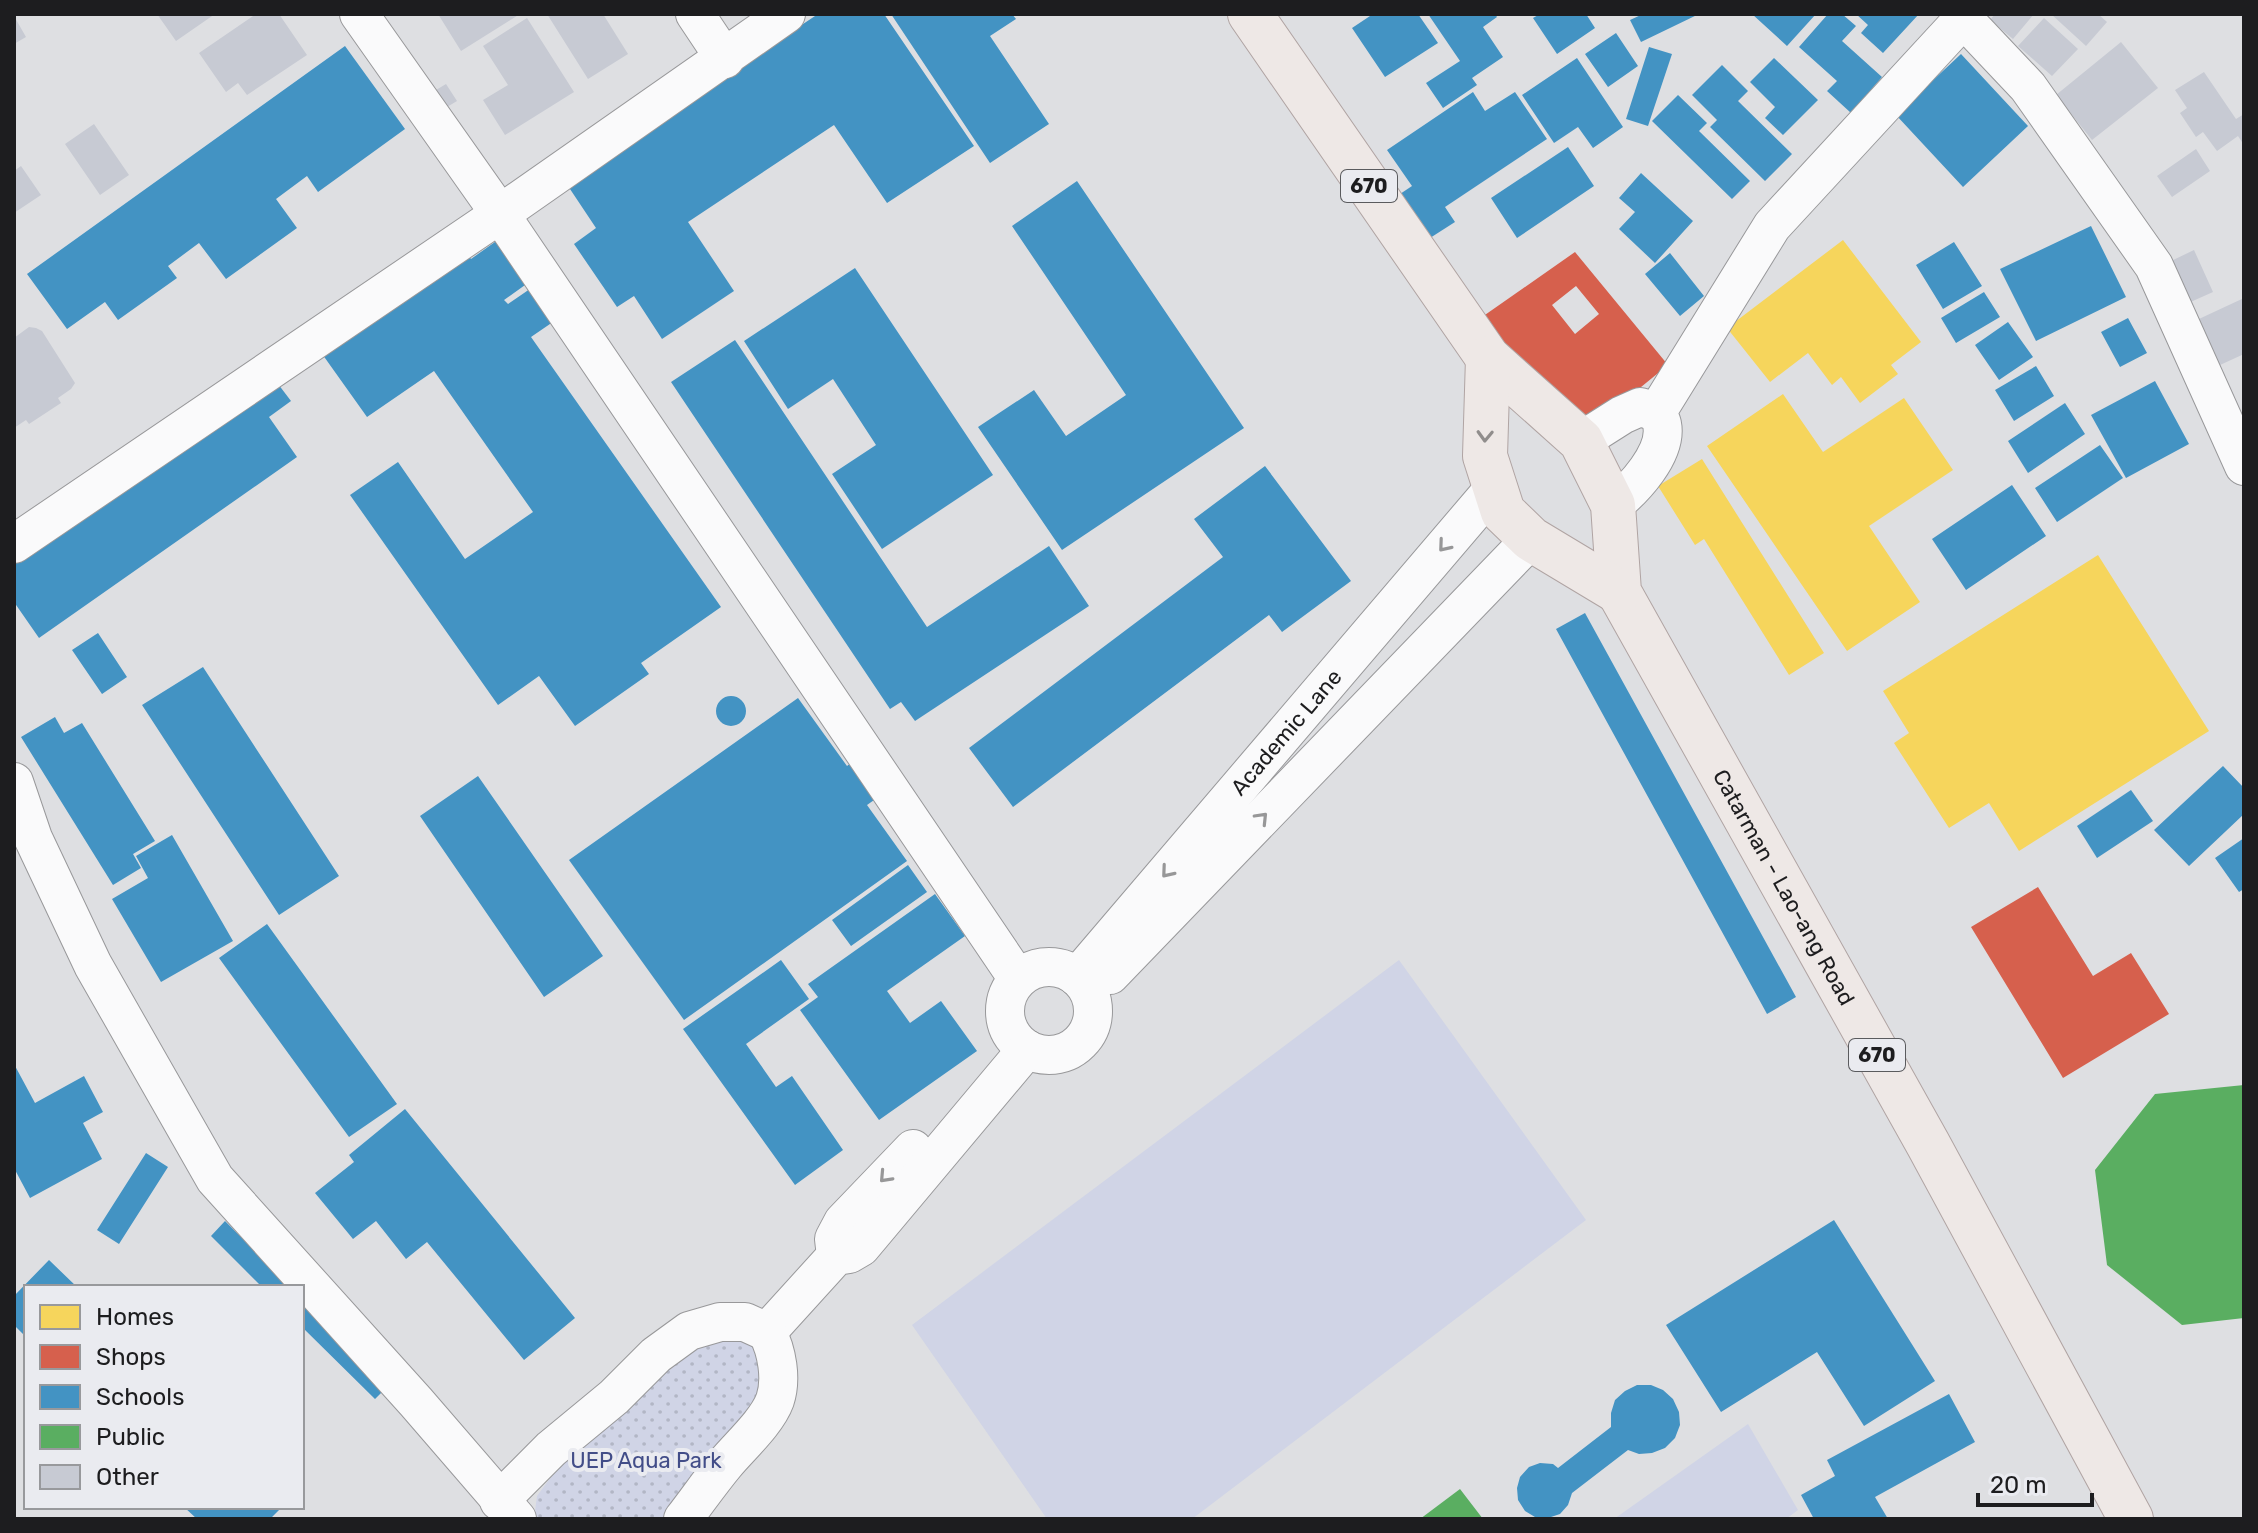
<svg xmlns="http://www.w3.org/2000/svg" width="2258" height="1533" font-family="Rubik,sans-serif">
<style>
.park{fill:url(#park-dots)}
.pitch{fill:#d0d4e6}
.homes{fill:#f6d55c}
.shops{fill:#d6604d;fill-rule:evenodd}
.schools{fill:#4393c3}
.public{fill:#5aae61}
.building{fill:#c7cad3}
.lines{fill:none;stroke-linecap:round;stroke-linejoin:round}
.minor-casing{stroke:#98989a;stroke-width:40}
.primary-casing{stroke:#b0a4a3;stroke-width:46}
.minor{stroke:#fafafb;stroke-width:38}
.primary{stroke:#eee8e6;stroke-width:44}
.oneway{stroke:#908d8c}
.oneway2{stroke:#979798}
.labels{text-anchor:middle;stroke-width:8;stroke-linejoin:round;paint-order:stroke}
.shield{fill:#eaebf0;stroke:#5a5b5e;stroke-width:2}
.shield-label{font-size:20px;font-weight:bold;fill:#1d1d1f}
.street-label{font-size:22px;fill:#1d1d1f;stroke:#eaebf0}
.park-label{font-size:22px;fill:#424d88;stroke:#eaebf0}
</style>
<defs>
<pattern id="park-dots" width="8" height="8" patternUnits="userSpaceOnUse" patternTransform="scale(2)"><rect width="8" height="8" fill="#d0d4e6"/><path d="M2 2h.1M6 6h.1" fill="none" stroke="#b2b6c5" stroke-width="1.8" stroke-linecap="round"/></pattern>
</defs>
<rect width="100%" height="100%" fill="#dedfe2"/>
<!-- park -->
<path class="park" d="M743,1332L760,1351L761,1383L756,1405L677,1519H534L537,1496L559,1466L678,1341Z"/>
<!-- pitch -->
<path class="pitch" d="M1399,960L1586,1220L1192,1519H1047L912,1325Z
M1748,1424L1798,1510L1786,1519H1614Z"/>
<!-- homes -->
<path class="homes" d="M1843,240L1921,342L1891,365L1898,374L1860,403L1841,377L1832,385L1808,353L1770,382L1727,328Z
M1783,394L1823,452L1904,398L1953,470L1869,526L1920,602L1847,651L1707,446Z
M1702,459L1824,653L1789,675L1704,539L1695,545L1658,486Z
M2098,555L2209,731L2019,851L1989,803L1949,828L1894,743L1909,733L1883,691Z"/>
<!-- shops -->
<path class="shops" d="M1575,252L1668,365L1608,414L1594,419L1558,410L1482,317ZM1576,286L1599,314L1575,334L1552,305Z
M2038,887L2093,976L2131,953L2169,1014L2063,1078L1971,927Z"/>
<!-- schools -->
<path class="schools" d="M818,14H884L974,146L887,203L834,125L688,222L734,291L662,339L634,296L617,307L574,244L596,228L566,183Z
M891,14H1012L1016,19L990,36L1049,124L990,163Z
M1373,14H1418L1438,43L1385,77L1352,28Z
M1428,14H1495L1497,17L1483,27L1503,57L1472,78L1477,85L1443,108L1426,83L1460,61Z
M1540,14H1586L1595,28L1557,54L1533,18Z
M1643,14H1699L1641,42L1630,20Z
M1752,14H1816L1787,46Z
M1828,14H1842L1856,26L1842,41L1882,77L1851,113L1827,91L1837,81L1799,47Z
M1856,14H1919L1883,53L1861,33L1868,25Z
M1616,33L1638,66L1608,87L1585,54Z
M345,46L405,129L318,192L307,176L276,199L297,228L226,279L199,243L168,266L177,278L118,320L105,302L67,329L27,274Z
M1649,47L1672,54L1648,126L1626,119Z
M1961,54L2028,126L1963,187L1896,115Z
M1577,58L1623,127L1593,148L1578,127L1554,143L1522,95Z
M1774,58L1818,100L1783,135L1765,118L1775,107L1750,82Z
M1722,65L1748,91L1738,101L1792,154L1765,181L1710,127L1717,120L1692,95Z
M1473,92L1485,111L1515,92L1547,139L1445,207L1455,222L1430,238L1400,194L1412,186L1387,150Z
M1678,95L1707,123L1699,131L1750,181L1732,199L1652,121Z
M1568,147L1594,186L1517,238L1491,198Z
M1641,173L1693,221L1655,263L1619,229L1635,212L1619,198Z
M1077,181L1244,428L1062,550L978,427L1034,390L1066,436L1126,395L1012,226Z
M2091,226L2126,297L2036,341L2000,269Z
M509,232L539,275L504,300L508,304L543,280L566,313L531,337L721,607L641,663L649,674L575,726L539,676L498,705L350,495L398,462L465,559L533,512L434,371L367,417L320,351L465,250L471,259Z
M1954,242L1982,286L1943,309L1916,265Z
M1670,253L1704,296L1680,316L1645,274Z
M855,268L993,475L882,549L832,474L876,445L833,379L788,409L744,341Z
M1984,292L2000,317L1956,343L1941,318Z
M2128,318L2147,353L2120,367L2101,332Z
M2008,322L2033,357L1999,380L1975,345Z
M735,340L927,627L1049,546L1089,606L915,721L901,702L890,709L671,382Z
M2036,366L2054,396L2014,421L1995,390Z
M272,376L291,401L269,417L297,457L39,638L14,602V557Z
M2155,381L2189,444L2126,478L2091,415Z
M2065,403L2085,434L2028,473L2008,441Z
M2100,445L2123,478L2057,522L2035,488Z
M1265,466L1351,581L1282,632L1269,615L1013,807L969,748L1223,557L1194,519Z
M2012,485L2046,536L1966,590L1932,539Z
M1585,613L1796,997L1767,1014L1556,629Z
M98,633L127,677L102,694L72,650Z
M203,667L339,876L279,915L142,705Z
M716 711a15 15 0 1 1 30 0a15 15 0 1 1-30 0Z
M798,698L847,766L859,757L884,793L867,805L907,861L684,1020L569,860Z
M55,717L64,733L82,723L155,841L133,854L141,868L113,885L21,737Z
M2223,766L2244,788V814L2189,866L2154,830Z
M478,776L603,956L544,997L420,816Z
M2131,790L2153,821L2097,858L2077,826Z
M172,835L233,941L161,982L112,899L148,878L136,856Z
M2244,838V889L2239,892L2215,858Z
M908,865L927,892L851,946L832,920Z
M935,894L965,936L887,991L910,1023L941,1001L977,1051L879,1120L800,1010L818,997L808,984Z
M267,924L397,1104L349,1137L219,958Z
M781,960L809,999L746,1044L776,1087L792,1076L843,1150L795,1185L683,1029Z
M14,1064L35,1103L84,1076L103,1112L83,1123L102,1159L30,1198L14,1168Z
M405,1109L575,1318L524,1360L427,1242L406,1259L376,1221L353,1239L315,1193L354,1162L349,1155Z
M146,1153L168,1167L119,1244L97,1230Z
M1834,1220L1935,1381L1864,1426L1817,1352L1721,1412L1666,1325Z
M225,1221L291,1287H262L211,1236Z
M49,1260L77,1287H26V1337L14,1325V1296Z
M302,1298L389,1385L375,1399L302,1327Z
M1637,1385H1651L1663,1390L1673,1399L1679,1412L1680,1425L1675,1438L1665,1448L1652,1453L1639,1454L1628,1450L1572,1493L1568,1505L1560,1514L1548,1518L1535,1517L1525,1511L1518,1500L1517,1488L1520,1477L1529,1467L1540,1463L1553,1464L1558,1468L1611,1427V1413L1615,1400L1625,1391Z
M1949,1394L1975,1442L1875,1497L1888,1519H1814L1801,1495L1835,1476L1827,1460Z
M184,1507H282L270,1519H197Z"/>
<!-- public -->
<path class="public" d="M2244,1085V1318L2182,1325L2107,1265L2095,1170L2155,1094Z
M1460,1489L1483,1519H1420Z"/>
<!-- building -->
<path class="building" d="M157,14H215L176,41Z
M256,14H279L307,55L247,95L238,83L226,92L199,53Z
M438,14H520L461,51Z
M547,14H603L628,54L588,79Z
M1995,14H2034L2013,39L1990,20Z
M2051,14H2098L2107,22L2086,46Z
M14,16L26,37L14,44Z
M527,18L574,92L505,135L483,100L508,85L483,46Z
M2044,18L2078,49L2052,76L2018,46Z
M2121,42L2158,88L2092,140L2056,95Z
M2204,72L2236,119L2244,114V145L2238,136L2217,151L2203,132L2196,137L2180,113L2187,108L2175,90Z
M446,84L457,101L442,110L431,93Z
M94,124L129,175L100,195L65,144Z
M2196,149L2210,171L2172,197L2157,176Z
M21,166L41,195L14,213V171Z
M2194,250L2213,292L2186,304L2167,263Z
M2244,298V354L2207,371L2186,325Z
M29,327L36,328L42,331L75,383L71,389L58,398L61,403L29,424L26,420L14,428V338Z"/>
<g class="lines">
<defs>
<g id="minor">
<path d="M359,14L500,214L1018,979"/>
<path d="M695,14L725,59"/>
<path d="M1959,14L2028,87L2154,266L2244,466"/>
<path d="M1581,441L1622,415L1640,407L1657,412"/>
<path d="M1613,505C1633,490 1668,453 1662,424C1661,420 1659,416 1657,412L1772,226L1963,19"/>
<path d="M14,544L500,214L786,14"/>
<path d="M14,782L33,838L93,965L215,1179L416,1402L517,1519"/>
<circle cx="1049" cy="1011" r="44"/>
<path d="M1110,975L1531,539"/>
<path id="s1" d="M1077,977L1495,487"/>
<path d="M836,1256L834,1239L843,1222L913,1149"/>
<path d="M499,1501L551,1449L614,1397L656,1355L689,1331L720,1322H745L767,1332L836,1256L849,1254L861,1247L1027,1049"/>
<path d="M683,1519C697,1501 710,1482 725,1464C740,1446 767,1422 775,1400C782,1379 777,1351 767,1332"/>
</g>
<g id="primary">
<path id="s2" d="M1250,14L1488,358L1581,441L1613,505L1619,592L1928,1144L2131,1519"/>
<path d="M1488,358L1485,456L1503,512L1531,539L1619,592"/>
</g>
</defs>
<!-- minor casing -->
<use href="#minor" class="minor-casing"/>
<!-- primary casing -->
<use href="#primary" class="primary-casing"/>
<!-- minor -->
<use href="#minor" class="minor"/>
<!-- primary -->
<use href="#primary" class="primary"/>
</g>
<!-- one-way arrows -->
<defs><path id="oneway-chevron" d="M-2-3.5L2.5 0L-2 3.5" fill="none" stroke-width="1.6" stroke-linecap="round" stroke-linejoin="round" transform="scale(2)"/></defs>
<use class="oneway" href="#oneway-chevron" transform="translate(1485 436) rotate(92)"/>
<g class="oneway2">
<use href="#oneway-chevron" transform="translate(1444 546) rotate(130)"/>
<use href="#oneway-chevron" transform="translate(1262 818) rotate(-46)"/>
<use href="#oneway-chevron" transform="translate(1167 872) rotate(130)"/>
<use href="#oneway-chevron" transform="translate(885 1177) rotate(133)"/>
</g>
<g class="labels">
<!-- shield labels -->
<g class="shield">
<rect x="1341" y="170" width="56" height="32" rx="6"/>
<rect x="1849" y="1039" width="56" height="32" rx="6"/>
</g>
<g class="shield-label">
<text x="1369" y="193">670</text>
<text x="1877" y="1062">670</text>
</g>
<!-- street labels -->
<g class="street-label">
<text dy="8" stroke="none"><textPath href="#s1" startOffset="322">Academic Lane</textPath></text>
<text dy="8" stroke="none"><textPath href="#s2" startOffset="1040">Catarman - Lao-ang Road</textPath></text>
</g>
<!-- park labels -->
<g class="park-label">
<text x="646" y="1468">UEP Aqua Park</text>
</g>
</g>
<!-- border -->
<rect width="2258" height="1533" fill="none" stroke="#1d1d1f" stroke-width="32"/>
<!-- legend -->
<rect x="24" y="1285" width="280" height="224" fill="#eaebf0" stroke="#98999c" stroke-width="2"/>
<rect x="40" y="1305" width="40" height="24" fill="#f6d55c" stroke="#98999c" stroke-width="2"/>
<text x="96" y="1325" font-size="24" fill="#1d1d1f">Homes</text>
<rect x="40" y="1345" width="40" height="24" fill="#d6604d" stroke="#98999c" stroke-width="2"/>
<text x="96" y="1365" font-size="24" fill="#1d1d1f">Shops</text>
<rect x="40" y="1385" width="40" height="24" fill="#4393c3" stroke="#98999c" stroke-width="2"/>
<text x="96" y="1405" font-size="24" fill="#1d1d1f">Schools</text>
<rect x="40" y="1425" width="40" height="24" fill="#5aae61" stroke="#98999c" stroke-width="2"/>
<text x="96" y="1445" font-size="24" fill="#1d1d1f">Public</text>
<rect x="40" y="1465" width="40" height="24" fill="#c7cad3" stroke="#98999c" stroke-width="2"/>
<text x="96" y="1485" font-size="24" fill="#1d1d1f">Other</text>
<!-- scale -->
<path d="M1978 1493v12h114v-12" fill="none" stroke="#1d1d1f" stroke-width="4"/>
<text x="1990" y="1493" font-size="24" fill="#1d1d1f" stroke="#eaebf0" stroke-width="6" paint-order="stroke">20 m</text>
</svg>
